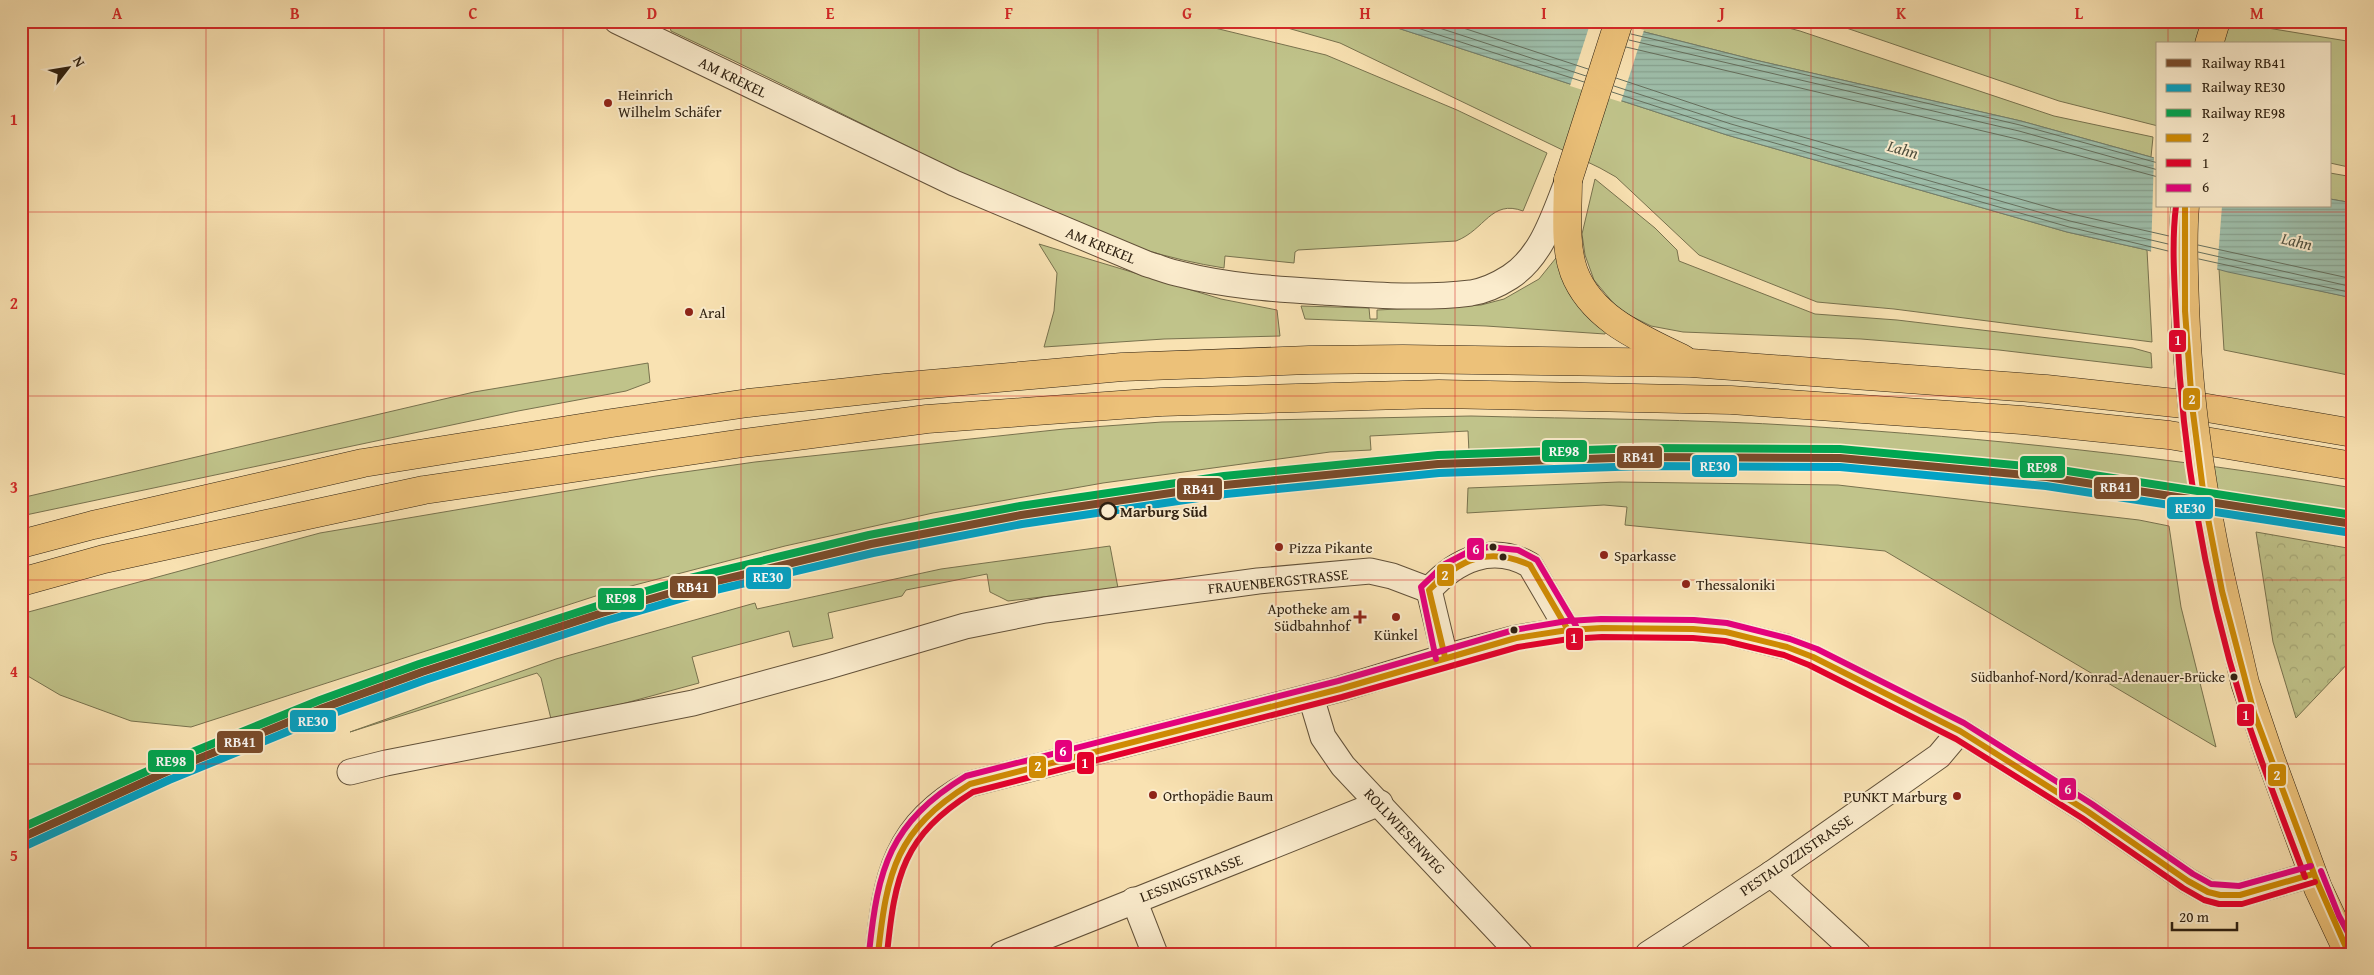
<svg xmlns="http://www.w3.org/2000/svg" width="2374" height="975" viewBox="0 0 2374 975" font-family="'Gentium Book Plus',serif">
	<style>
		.green { fill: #c0c38a; stroke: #78724e }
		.forest { fill: url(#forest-crowns); stroke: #78724e }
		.water { fill: url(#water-rules); stroke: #727f6d }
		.pier { fill: #f9e2b2 }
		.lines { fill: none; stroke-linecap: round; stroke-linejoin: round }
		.shore { stroke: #66705e; stroke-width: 1 }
		.minor-casing { stroke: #625139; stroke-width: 27 }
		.major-casing { stroke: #2f2111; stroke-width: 29 }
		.highway-casing { stroke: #2f2111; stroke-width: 29 }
		.minor { stroke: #fbeccd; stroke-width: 25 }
		.major { stroke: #ecc179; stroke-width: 28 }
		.highway { stroke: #ecc179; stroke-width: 28 }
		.major-bridge-casing { stroke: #2f2111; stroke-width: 29; stroke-linecap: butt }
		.major-bridge { stroke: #ecc179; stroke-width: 28 }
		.bus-1-casing { stroke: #fbeccd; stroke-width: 10 }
		.bus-2-casing { stroke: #fbeccd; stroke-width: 10 }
		.bus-3-casing { stroke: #fbeccd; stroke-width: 10 }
		.bus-1 { stroke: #cf8b03; stroke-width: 6 }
		.bus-2 { stroke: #e4002b; stroke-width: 6 }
		.bus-3 { stroke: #e5007d; stroke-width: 6 }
		.rail-1-casing { stroke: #fbeccd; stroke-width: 11 }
		.rail-2-casing { stroke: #fbeccd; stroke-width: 11 }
		.rail-3-casing { stroke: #fbeccd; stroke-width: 11 }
		.rail-1 { stroke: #7a4b2a; stroke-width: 8 }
		.rail-2 { stroke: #02a2c5; stroke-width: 8 }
		.rail-3 { stroke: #00a651; stroke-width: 8 }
		.grid { fill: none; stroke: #d62828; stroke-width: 1; stroke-opacity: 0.55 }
		.poi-dot { fill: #8f2418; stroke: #fbeccd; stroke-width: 2 }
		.stop-dot { fill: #fbeccd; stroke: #2f2111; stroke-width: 2.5 }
		.bus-dot { fill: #2f2111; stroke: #fbeccd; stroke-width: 2 }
		.labels { text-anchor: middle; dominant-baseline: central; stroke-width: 4; stroke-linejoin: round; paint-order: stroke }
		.bus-label { font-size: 14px; fill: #2f2111; stroke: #fbeccd; text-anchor: end }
		.street-label { font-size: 15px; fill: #2f2111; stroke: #fbeccd }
		.poi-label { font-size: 15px; fill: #2f2111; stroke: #fbeccd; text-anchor: start }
		.stop-label { font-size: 15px; font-weight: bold; fill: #2f2111; stroke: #fbeccd; text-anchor: start }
		.water-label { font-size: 16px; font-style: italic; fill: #50503f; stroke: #fbeccd }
		.line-badge { stroke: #fbeccd; stroke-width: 2 }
		.badge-label { font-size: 14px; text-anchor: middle; font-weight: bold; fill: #fff }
		.neatline { fill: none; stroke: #d62828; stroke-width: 2 }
		.grid-label { font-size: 16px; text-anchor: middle; font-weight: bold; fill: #d62828 }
	</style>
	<defs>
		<pattern id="forest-crowns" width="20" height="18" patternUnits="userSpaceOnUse" patternTransform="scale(1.25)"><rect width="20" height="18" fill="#c0c38a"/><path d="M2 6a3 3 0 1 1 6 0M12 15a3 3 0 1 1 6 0" fill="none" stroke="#a5a776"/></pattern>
		<pattern id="water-rules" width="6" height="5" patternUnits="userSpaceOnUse" patternTransform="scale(1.25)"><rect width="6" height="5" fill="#9ebeaa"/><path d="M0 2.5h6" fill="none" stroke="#88a391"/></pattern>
	</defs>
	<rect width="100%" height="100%" fill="#f9e2b2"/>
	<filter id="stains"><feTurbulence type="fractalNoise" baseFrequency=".004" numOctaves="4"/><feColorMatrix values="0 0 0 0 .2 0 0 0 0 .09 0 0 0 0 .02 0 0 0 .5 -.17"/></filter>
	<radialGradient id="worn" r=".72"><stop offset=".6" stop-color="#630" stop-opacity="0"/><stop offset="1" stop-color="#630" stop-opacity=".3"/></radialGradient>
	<g class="green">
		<path d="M 668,21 L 1186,21 L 1326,55 L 1457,110 L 1547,153 L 1523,211 C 1491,199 1485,230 1456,241 L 1298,250 L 1295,252 L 1294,263 L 1225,256 L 1224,268 C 1114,251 1014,200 915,150 C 834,110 753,69 671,31 Z"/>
		<path d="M 1263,21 L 1376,21 L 1727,135 L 2067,232 L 2147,250 L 2152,342 L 1894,309 L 1817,302 L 1699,255 L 1616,177 L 1600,168 L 1340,43 Z"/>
		<path d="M 1601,21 L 1762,21 L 1800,31 L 2054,116 L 2153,137 L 2151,157 L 2021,121 L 1755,60 Z"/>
		<path d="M 1826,21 L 2225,21 L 2353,42 L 2353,168 L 2330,163 L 2330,44 L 2158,44 L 2158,126 L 2059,101 Z"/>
		<path d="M 2330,173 L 2353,177 L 2353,203 L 2330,199 Z"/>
		<path d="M 1595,179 L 1655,228 L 1677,250 L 1679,261 L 1815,314 L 1897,320 L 2133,348 L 2151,353 L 2152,368 L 1999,350 L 1861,339 L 1683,332 L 1651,326 L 1619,310 L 1594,280 L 1585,255 L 1582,234 Z"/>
		<path d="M 1039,244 L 1221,299 L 1277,310 L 1280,336 L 1164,339 L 1044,347 L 1054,311 L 1057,273 Z"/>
		<path d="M 1560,253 L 1606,331 L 1605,334 L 1486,326 L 1305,319 L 1301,306 L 1369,308 L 1370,319 L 1377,319 L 1377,310 L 1481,305 L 1504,299 L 1539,279 Z"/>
		<path d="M 2219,269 L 2353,298 L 2353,376 L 2224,350 Z"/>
		<path d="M 648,363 L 650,382 L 626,391 L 518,411 L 21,516 L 21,498 L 474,392 Z"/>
		<path d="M 1471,416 C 1582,419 1694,419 1804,426 C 1988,438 2171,457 2353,488 L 2353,517 L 2243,496 L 2144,482 L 1839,451 L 1646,447 L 1469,453 L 1468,431 L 1370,436 L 1371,450 L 1330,452 L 1103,483 L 933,513 L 785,546 L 608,592 L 191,727 L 131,721 L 60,695 L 21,672 L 21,614 L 320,533 L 656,476 L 755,462 L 1064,429 L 1162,422 Z"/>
		<path d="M 1619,482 L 1838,485 L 2139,520 L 2169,526 L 2181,607 L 2216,747 L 1885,551 L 1625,525 L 1627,507 L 1604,505 L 1467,513 L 1468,488 Z"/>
		<path d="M 1110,546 L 1118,588 L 1008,601 L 990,592 L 987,574 L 906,590 L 902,596 L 828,613 L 833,638 L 793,647 L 789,631 L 692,657 L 699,683 L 552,723 L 541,678 L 537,673 L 350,732 L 556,659 L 755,603 L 757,609 L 941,569 Z"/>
	</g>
	<path class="forest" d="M 2256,532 L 2353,549 L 2353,658 L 2296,718 L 2273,642 Z"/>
	<path class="water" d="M 1376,21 L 1601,21 L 1755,60 L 2021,121 L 2158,159 L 2158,206 L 2330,206 L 2330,199 L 2353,203 L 2353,298 L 2228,272 L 2147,250 L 2067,232 L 1727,135 Z"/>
	<g class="pier">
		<path d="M 1591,21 L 1611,21 L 1644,30 L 1621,102 L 1570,86 Z"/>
		<path d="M 2154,155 L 2158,156 L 2158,206 L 2222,206 L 2217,271 L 2151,254 Z"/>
	</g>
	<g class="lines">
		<g class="shore">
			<path d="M 1396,21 L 1584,82"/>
			<path d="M 1418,21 L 1586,76"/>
			<path d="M 1442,21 L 1588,69"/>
			<path d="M 1631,34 L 2020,125 L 2158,163"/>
			<path d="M 1629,40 L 2019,131 L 2158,170"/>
			<path d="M 1626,47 L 2017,139 L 2158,177"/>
			<path d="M 1616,78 L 1733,117 L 2072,214 L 2169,236"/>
			<path d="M 1614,86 L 1731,124 L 2070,221 L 2168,244"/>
			<path d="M 1612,92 L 1729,130 L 2069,227 L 2168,251"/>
			<path d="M 2198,245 L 2353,279"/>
			<path d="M 2198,252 L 2353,287"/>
			<path d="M 2199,259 L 2353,293"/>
		</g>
		<g class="minor-casing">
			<g id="minor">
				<path d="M 617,21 L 954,183 L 1147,264 C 1158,267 1169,272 1180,274 C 1226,286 1275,289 1323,292 C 1372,295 1423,299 1471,293 C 1484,291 1499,284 1510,277 C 1541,257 1553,218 1566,185"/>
				<path d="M 1445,657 L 1429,590 C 1456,560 1492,543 1530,565 L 1568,630"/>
				<path d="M 1311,697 L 1323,737 L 1343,766 L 1520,954"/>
				<path d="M 350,772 L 386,763 L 693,703 L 829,666 L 965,626 L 1045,610 L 1258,581 L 1370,571 L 1392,576 L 1429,590"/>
				<path d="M 1771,874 L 1858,954"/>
				<path d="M 1134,900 L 1155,954"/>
				<path d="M 878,954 C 885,877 896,823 970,784 L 1340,689 L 1445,657 L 1516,638 L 1568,630 L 1602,628 L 1693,629 L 1726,632 L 1787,647 L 1813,657 L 1960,731 L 2087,811 L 2188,881 L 2208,892 L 2220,895 L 2240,895 L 2313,874"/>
				<path d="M 1002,954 L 1380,803"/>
				<path d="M 1648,954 L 1771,874 L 1939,756 L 1960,731"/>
			</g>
		</g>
		<g class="major-casing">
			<g id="major">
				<path d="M 2209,44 L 2216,21"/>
				<path d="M 1568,180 L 1619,21"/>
				<path d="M 2221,579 L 2245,683 L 2270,757 L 2318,888 L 2349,954"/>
			</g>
		</g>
		<g class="highway-casing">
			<g id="highway">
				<path d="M 1568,180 C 1568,209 1564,245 1574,272 C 1592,319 1642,339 1683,359"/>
				<path d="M 21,544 L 93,525 L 363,463 L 612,423 L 748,403 L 885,388 L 1122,367 L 1309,360 L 1403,359 L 1691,363 L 2046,389 L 2184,404 L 2353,433"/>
				<path d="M 21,582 L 104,559 L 424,490 L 743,443 L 927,419 L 1161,402 L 1439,394 L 1731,400 L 2022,420 L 2169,435 L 2353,466"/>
			</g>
		</g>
		<use href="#minor" class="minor"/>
		<use href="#major" class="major"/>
		<use href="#highway" class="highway"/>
		<g class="major-bridge-casing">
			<path id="major-bridge" d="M 2185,206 C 2182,239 2184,272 2185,305 C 2188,398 2201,488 2221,579"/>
		</g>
		<use href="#major-bridge" class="major-bridge"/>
		<g class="bus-1-casing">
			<g id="bus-1">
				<path d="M 2185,206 L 2185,311 L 2192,405 L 2204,498 L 2222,591 L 2254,713 L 2316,879 L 2349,954"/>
				<path d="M 1445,657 L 1429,590 C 1460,559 1488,546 1530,565 L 1568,630"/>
				<path d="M 878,954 C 887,871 896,830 970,784 L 1340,689 L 1516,638 L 1568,630 L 1602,628 L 1693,629 L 1726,632 L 1787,647 L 1813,657 L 1960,731 L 2087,811 L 2188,881 L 2208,892 L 2220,895 L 2240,895 L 2313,874"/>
			</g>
		</g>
		<g class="bus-2-casing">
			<g id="bus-2">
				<path d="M 2176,206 C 2171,247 2175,290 2177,331 C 2183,458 2206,588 2244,710 C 2262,766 2284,821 2305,877"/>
				<path d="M 887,954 C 895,875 903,836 973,792 L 1342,697 L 1518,647 L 1569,639 L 1602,637 L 1693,638 L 1725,641 L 1784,655 L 1809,665 L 1956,739 L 2082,818 L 2183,888 L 2204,900 L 2219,904 L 2242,904 L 2315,882"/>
			</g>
		</g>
		<g class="bus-3-casing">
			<g id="bus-3">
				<path d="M 1436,659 L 1421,587 L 1445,564 L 1472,550 L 1489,547 L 1518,550 L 1537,560 L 1576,626"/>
				<path d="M 2321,871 L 2339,916 L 2353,942"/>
				<path d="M 869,953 C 878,868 889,823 966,776 L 1338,681 L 1514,630 L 1567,621 L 1601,619 L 1694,620 L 1727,623 L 1790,639 L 1817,649 L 1964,723 L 2092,804 L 2193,874 L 2211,884 L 2239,886 L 2311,866"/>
			</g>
		</g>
		<use href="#bus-1" class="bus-1"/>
		<use href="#bus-2" class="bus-2"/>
		<use href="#bus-3" class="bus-3"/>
		<g class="rail-1-casing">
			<path id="rail-1" d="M 21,838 L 166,772 L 323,708 L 422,672 L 602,613 L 688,588 L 871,544 L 1021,515 L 1225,485 L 1438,464 L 1645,457 L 1840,458 L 2047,477 L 2353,524"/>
		</g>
		<g class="rail-2-casing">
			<path id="rail-2" d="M 25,846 L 169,780 L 326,716 L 425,680 L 605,621 L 690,596 L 873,553 L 1022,524 L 1226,494 L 1439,473 L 1645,466 L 1840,467 L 2046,486 L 2352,533"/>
		</g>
		<g class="rail-3-casing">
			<path id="rail-3" d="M 21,828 L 163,764 L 320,700 L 419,664 L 600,605 L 686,579 L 869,535 L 1020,506 L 1224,476 L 1438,455 L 1645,448 L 1840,449 L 2048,468 L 2353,515"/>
		</g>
		<use href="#rail-1" class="rail-1"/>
		<use href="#rail-2" class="rail-2"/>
		<use href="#rail-3" class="rail-3"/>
	</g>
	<path class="grid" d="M 206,21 L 206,954M 384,21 L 384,954M 563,21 L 563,954M 741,21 L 741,954M 919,21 L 919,954M 1098,21 L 1098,954M 1276,21 L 1276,954M 1455,21 L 1455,954M 1633,21 L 1633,954M 1811,21 L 1811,954M 1990,21 L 1990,954M 2168,21 L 2168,44M 2168,206 L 2168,954M 21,212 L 2353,212M 21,396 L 2353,396M 21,580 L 2353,580M 21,764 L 2353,764"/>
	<g class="poi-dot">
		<circle cx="608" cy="103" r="5"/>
		<circle cx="689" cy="312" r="5"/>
		<circle cx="1279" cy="547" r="5"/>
		<circle cx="1604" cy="555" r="5"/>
		<circle cx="1686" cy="584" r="5"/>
		<path d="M1357.5 609.5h5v5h5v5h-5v5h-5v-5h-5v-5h5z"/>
		<circle cx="1396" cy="617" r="5"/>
		<circle cx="1153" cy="795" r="5"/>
		<circle cx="1957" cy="796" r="5"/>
	</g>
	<circle class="stop-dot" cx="1108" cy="511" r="8"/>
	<g class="bus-dot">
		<circle cx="1493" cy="547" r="4.5"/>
		<circle cx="1503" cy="557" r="4.5"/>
		<circle cx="1514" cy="630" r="4.5"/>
		<circle cx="2234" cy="677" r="4.5"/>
	</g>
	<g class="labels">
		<g class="bus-label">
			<text x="2225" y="677">Südbanhof-Nord/Konrad-Adenauer-Brücke</text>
		</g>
		<g class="street-label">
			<text transform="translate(733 77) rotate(26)">AM KREKEL</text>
			<text transform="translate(1101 245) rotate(22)">AM KREKEL</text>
			<text transform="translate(1278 581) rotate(-6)">FRAUENBERGSTRASSE</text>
			<text transform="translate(1405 831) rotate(47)">ROLLWIESENWEG</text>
			<text transform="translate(1796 855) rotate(-34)">PESTALOZZISTRASSE</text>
			<text transform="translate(1191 878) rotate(-21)">LESSINGSTRASSE</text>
		</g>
		<g class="poi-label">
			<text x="618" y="94">Heinrich<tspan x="618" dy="17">Wilhelm Schäfer</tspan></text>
			<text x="699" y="312">Aral</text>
			<text x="1289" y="547">Pizza Pikante</text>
			<text x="1614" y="555">Sparkasse</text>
			<text x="1696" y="584">Thessaloniki</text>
			<text x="1350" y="608" text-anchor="end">Apotheke am<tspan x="1350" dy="17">Südbahnhof</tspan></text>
			<text x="1396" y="634" text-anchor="middle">Künkel</text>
			<text x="1163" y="795">Orthopädie Baum</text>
			<text x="1947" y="796" text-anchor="end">PUNKT Marburg</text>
		</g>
		<g class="stop-label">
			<text x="1120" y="511">Marburg Süd</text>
		</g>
		<g class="water-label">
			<text transform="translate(1903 149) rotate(16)">Lahn</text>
			<text transform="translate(2297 241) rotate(13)">Lahn</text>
		</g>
	</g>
	<g class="line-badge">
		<rect x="2168" y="329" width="19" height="24" rx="5" fill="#e4002b"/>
		<rect x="2182" y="387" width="19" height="24" rx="5" fill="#cf8b03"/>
		<rect x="1541" y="439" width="47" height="24" rx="5" fill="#00a651"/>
		<rect x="1616" y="445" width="47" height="24" rx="5" fill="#7a4b2a"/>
		<rect x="1691" y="454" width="47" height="24" rx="5" fill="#02a2c5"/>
		<rect x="2019" y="455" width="47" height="24" rx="5" fill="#00a651"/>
		<rect x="2093" y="476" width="47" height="24" rx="5" fill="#7a4b2a"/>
		<rect x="1176" y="477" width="47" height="24" rx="5" fill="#7a4b2a"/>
		<rect x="2166" y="496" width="48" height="24" rx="5" fill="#02a2c5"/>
		<rect x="1466" y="537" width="19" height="24" rx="5" fill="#e5007d"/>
		<rect x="1436" y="563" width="19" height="24" rx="5" fill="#cf8b03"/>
		<rect x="745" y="566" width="47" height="24" rx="5" fill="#02a2c5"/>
		<rect x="669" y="575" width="48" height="24" rx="5" fill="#7a4b2a"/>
		<rect x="597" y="587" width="48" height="24" rx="5" fill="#00a651"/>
		<rect x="1565" y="627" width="19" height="24" rx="5" fill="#e4002b"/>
		<rect x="2236" y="703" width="19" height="24" rx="5" fill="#e4002b"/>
		<rect x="289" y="709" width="48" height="24" rx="5" fill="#02a2c5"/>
		<rect x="216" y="730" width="48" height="24" rx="5" fill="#7a4b2a"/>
		<rect x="1054" y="739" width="19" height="24" rx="5" fill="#e5007d"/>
		<rect x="147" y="749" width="48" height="24" rx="5" fill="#00a651"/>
		<rect x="1076" y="751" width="19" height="24" rx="5" fill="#e4002b"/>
		<rect x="1028" y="755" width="19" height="24" rx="5" fill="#cf8b03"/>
		<rect x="2267" y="763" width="20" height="24" rx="5" fill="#cf8b03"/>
		<rect x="2058" y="777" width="19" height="24" rx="5" fill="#e5007d"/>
	</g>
	<g class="badge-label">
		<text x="2178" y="345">1</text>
		<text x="2192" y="404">2</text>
		<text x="1564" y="456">RE98</text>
		<text x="1639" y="462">RB41</text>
		<text x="1715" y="471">RE30</text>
		<text x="2042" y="472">RE98</text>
		<text x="2116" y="492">RB41</text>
		<text x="1199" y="494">RB41</text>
		<text x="2190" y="513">RE30</text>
		<text x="1476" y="554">6</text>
		<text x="1445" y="580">2</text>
		<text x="768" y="582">RE30</text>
		<text x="693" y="592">RB41</text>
		<text x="621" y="603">RE98</text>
		<text x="1574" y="643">1</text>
		<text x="2246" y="720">1</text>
		<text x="313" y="726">RE30</text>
		<text x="240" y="747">RB41</text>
		<text x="1063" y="756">6</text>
		<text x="171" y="766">RE98</text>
		<text x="1085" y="768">1</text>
		<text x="1038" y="771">2</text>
		<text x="2277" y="780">2</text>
		<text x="2068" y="794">6</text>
	</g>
	<rect width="2374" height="975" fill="none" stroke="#f9e2b2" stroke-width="55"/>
	<rect x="2156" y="42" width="175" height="165" fill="#fbeccd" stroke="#a99b82"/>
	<rect x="2166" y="59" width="25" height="8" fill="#7a4b2a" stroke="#a99b82"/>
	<text x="2202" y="68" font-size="15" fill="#2f2111">Railway RB41</text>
	<rect x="2166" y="84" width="25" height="8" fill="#02a2c5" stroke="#a99b82"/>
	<text x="2202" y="92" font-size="15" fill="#2f2111">Railway RE30</text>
	<rect x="2166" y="109" width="25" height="8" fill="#00a651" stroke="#a99b82"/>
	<text x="2202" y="118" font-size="15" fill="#2f2111">Railway RE98</text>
	<rect x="2166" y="134" width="25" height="8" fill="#cf8b03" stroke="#a99b82"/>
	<text x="2202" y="142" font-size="15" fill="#2f2111">2</text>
	<rect x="2166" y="159" width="25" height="8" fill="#e4002b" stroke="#a99b82"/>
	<text x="2202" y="168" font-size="15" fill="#2f2111">1</text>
	<rect x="2166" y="184" width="25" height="8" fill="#e5007d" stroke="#a99b82"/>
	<text x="2202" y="192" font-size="15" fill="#2f2111">6</text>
	<g transform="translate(68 68) rotate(59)" stroke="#fbeccd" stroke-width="4" paint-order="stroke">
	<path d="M0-4L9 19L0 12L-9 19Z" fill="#2f2111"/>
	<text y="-8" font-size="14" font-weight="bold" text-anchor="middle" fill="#2f2111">N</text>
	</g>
	<path d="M2172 922v8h65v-8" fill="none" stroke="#2f2111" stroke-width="2.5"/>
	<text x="2179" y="922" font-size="15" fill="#2f2111" stroke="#fbeccd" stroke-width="4" paint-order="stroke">20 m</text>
	<rect x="28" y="28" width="2318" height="920" class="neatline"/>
	<g class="grid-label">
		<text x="117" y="19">A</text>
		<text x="295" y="19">B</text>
		<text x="473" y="19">C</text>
		<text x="652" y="19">D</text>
		<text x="830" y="19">E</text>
		<text x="1009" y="19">F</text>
		<text x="1187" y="19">G</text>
		<text x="1365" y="19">H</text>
		<text x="1544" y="19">I</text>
		<text x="1722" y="19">J</text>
		<text x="1901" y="19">K</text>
		<text x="2079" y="19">L</text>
		<text x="2257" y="19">M</text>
		<text x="14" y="125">1</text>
		<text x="14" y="309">2</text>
		<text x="14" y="493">3</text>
		<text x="14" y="677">4</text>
		<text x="14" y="861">5</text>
	</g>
	<rect width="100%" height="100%" filter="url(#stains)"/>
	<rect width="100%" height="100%" fill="url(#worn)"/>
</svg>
